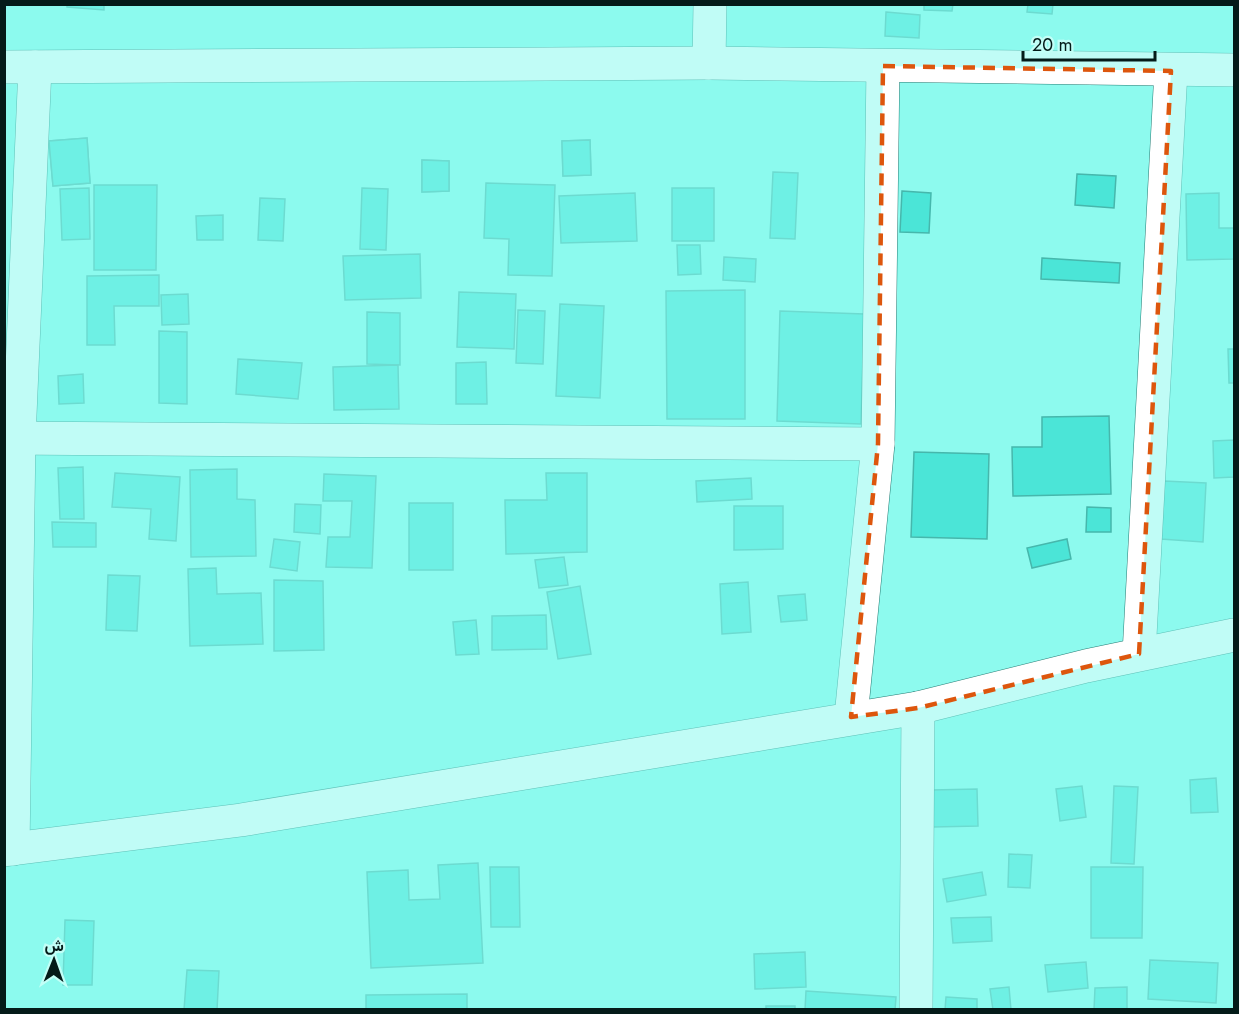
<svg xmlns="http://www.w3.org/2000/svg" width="1239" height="1014" viewBox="0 0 1239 1014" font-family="Jost,Vazirmatn,sans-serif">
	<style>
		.building { fill: #4be5d7; stroke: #46b7ac; stroke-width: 1.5 }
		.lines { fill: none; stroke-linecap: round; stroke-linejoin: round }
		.minor-casing { stroke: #257d75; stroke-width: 34 }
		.minor { stroke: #fff; stroke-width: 33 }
		.marked { fill: none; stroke: #dd560d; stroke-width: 4.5; stroke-dasharray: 12 8; stroke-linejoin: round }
	</style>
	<rect width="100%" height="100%" fill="#8dfaee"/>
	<g class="building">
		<path d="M 67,4 L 104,4 L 104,10 L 67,7 Z"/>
		<path d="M 924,4 L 953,4 L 952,11 L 924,10 Z"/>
		<path d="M 1028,4 L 1053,4 L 1052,14 L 1027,12 Z"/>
		<path d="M 886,12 L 920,15 L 919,38 L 885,36 Z"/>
		<path d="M 87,138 L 90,183 L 53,186 L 49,141 Z"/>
		<path d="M 87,138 L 90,183 L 53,186 L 49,141 Z"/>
		<path d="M 590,140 L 591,175 L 563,176 L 562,141 Z"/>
		<path d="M 590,140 L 591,175 L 563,176 L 562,141 Z"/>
		<path d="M 422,160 L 449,161 L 449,191 L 422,192 Z"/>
		<path d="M 422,160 L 449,161 L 449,191 L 422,192 Z"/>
		<path d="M 773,172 L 798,173 L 795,239 L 770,238 Z"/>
		<path d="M 1077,174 L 1116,176 L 1114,208 L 1075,205 Z"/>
		<path d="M 486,183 L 555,185 L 552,276 L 508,275 L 509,239 L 484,238 Z"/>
		<path d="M 94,185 L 157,185 L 156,270 L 94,270 Z"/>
		<path d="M 89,188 L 90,239 L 62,240 L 60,189 Z"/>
		<path d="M 362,188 L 388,189 L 386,250 L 360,249 Z"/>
		<rect x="672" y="188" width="42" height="53"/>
		<path d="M 902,191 L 931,193 L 929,233 L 900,232 Z"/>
		<path d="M 635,193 L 637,241 L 561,243 L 559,196 Z"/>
		<path d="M 1219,193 L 1219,228 L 1234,228 L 1234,259 L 1187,260 L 1186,194 Z"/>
		<path d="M 260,198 L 285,199 L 283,241 L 258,240 Z"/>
		<path d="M 223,215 L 223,240 L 197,240 L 196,216 Z"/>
		<path d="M 677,245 L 700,245 L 701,274 L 678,275 Z"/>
		<path d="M 420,254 L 421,298 L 345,300 L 343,256 Z"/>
		<path d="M 724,257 L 756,259 L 755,282 L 723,280 Z"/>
		<path d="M 1042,258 L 1120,263 L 1119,283 L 1041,279 Z"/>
		<path d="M 159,275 L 159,306 L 114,306 L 115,345 L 87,345 L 87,276 Z"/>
		<path d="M 745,290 L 745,419 L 667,419 L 666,291 Z"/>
		<path d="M 459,292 L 516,294 L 514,349 L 457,347 Z"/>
		<path d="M 188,294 L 189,324 L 162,325 L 161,295 Z"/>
		<path d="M 560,304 L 604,306 L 600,398 L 556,396 Z"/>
		<path d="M 518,310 L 545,311 L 543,364 L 516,363 Z"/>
		<path d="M 780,311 L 864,314 L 861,424 L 777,421 Z"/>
		<path d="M 367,312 L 400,313 L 400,365 L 367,364 Z"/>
		<path d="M 159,331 L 187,332 L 187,404 L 159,403 Z"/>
		<path d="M 1228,349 L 1234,349 L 1234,383 L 1229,383 Z"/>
		<path d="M 238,359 L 302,363 L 298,399 L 236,394 Z"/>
		<path d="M 486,362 L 487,404 L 456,404 L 456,363 Z"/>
		<path d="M 398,365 L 399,409 L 334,410 L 333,367 Z"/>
		<path d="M 83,374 L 84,403 L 59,404 L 58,376 Z"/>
		<path d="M 1109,416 L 1111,494 L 1013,496 L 1012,447 L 1042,447 L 1042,417 Z"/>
		<path d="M 1234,440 L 1234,477 L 1214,478 L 1213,441 Z"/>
		<path d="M 914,452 L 989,454 L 987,539 L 911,537 Z"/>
		<path d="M 83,467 L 84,519 L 60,519 L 58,468 Z"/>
		<path d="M 237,469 L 237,499 L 255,500 L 256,556 L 191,557 L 190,470 Z"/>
		<path d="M 115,473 L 180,477 L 176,541 L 149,539 L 151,509 L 112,507 Z"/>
		<path d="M 546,473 L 587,473 L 587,552 L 506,554 L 505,500 L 547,500 Z"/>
		<path d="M 324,474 L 376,476 L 372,568 L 326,567 L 328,537 L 350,537 L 352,501 L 323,501 Z"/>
		<path d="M 751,478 L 752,499 L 697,502 L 696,481 Z"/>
		<path d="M 1164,481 L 1206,483 L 1203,542 L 1161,539 Z"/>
		<rect x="409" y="503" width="44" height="67"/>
		<path d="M 295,504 L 321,505 L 320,534 L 294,532 Z"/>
		<path d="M 734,506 L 783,506 L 783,549 L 734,550 Z"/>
		<path d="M 1087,507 L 1111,508 L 1111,532 L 1086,532 Z"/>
		<path d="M 52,522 L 96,523 L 96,547 L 53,547 Z"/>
		<path d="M 274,539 L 300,542 L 297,571 L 270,567 Z"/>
		<path d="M 1067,539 L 1071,559 L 1032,568 L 1027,548 Z"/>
		<path d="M 564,557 L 568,585 L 539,588 L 535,560 Z"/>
		<path d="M 216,568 L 217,594 L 261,593 L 263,644 L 190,646 L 188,569 Z"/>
		<path d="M 108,575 L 140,576 L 137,631 L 106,630 Z"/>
		<path d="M 274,580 L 323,581 L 324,650 L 274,651 Z"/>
		<path d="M 748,582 L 751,632 L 722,634 L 720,584 Z"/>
		<path d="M 580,586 L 591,654 L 558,659 L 547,592 Z"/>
		<path d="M 805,594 L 807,620 L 781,622 L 778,596 Z"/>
		<path d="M 546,615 L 547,649 L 492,650 L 492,616 Z"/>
		<path d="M 476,620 L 479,654 L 456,655 L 453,622 Z"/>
		<path d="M 1216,778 L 1218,812 L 1191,813 L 1190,780 Z"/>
		<path d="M 1082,786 L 1086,817 L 1060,821 L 1056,789 Z"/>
		<path d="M 1114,786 L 1138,787 L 1134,864 L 1111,863 Z"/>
		<path d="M 977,789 L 978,826 L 933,827 L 932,790 Z"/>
		<path d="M 1009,854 L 1032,855 L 1030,888 L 1008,887 Z"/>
		<path d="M 478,863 L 483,963 L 371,968 L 367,872 L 408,870 L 409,900 L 440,899 L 438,865 Z"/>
		<path d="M 490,867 L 519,867 L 520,927 L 491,927 Z"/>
		<path d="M 1091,867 L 1143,867 L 1142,938 L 1091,938 Z"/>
		<path d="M 982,872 L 986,895 L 947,902 L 943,879 Z"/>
		<path d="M 991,917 L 992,941 L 953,943 L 951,918 Z"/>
		<path d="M 65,920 L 94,921 L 92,985 L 63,985 Z"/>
		<path d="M 805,952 L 806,987 L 755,989 L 754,954 Z"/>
		<path d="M 1150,960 L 1218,963 L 1216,1003 L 1148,999 Z"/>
		<path d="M 1086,962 L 1088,988 L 1048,992 L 1045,965 Z"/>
		<path d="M 187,970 L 219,971 L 217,1010 L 184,1010 Z"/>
		<path d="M 1009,987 L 1011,1010 L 993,1010 L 990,989 Z"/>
		<path d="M 1127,987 L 1127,1010 L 1094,1010 L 1095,988 Z"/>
		<path d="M 806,991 L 896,997 L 895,1010 L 805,1010 Z"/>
		<path d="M 467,994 L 467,1010 L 366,1010 L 366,995 Z"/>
		<path d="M 946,997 L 977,999 L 977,1010 L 945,1010 Z"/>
		<rect x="766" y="1006" width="29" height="4"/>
	</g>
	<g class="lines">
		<g class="minor-casing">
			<g id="minor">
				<path d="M 709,63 L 710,4"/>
				<path d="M 4,67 L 709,63 L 1234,70"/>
				<path d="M 4,438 L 878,444"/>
				<path d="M 1139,654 L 1171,71"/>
				<path d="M 851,717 L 878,444 L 883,66"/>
				<path d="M 13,849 L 19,438 L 35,67"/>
				<path d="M 4,850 L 241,820 L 918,708 L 1086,666 L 1234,635"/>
				<path d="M 916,1010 L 918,708"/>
			</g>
		</g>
		<use href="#minor" class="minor"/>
	</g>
	<path d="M0 0H1239V1014H0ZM 883,66 L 1171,71 L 1139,654 L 918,708 L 851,717 L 878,444 Z" fill="#8dfaee" fill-opacity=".55" fill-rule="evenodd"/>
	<path class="marked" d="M 883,66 L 1171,71 L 1139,654 L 918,708 L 851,717 L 878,444 Z"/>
	<rect width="1239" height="1014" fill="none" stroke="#041b19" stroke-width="12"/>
	<g transform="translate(54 960) rotate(1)" stroke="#c2fff7" stroke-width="4.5" paint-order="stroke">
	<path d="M0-4.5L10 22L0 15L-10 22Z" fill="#041b19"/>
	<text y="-9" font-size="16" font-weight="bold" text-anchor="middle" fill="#041b19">ش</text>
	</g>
	<path d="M1023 51v9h132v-9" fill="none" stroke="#041b19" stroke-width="3"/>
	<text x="1032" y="51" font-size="18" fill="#041b19" stroke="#c2fff7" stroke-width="4.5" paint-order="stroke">20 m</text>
</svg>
